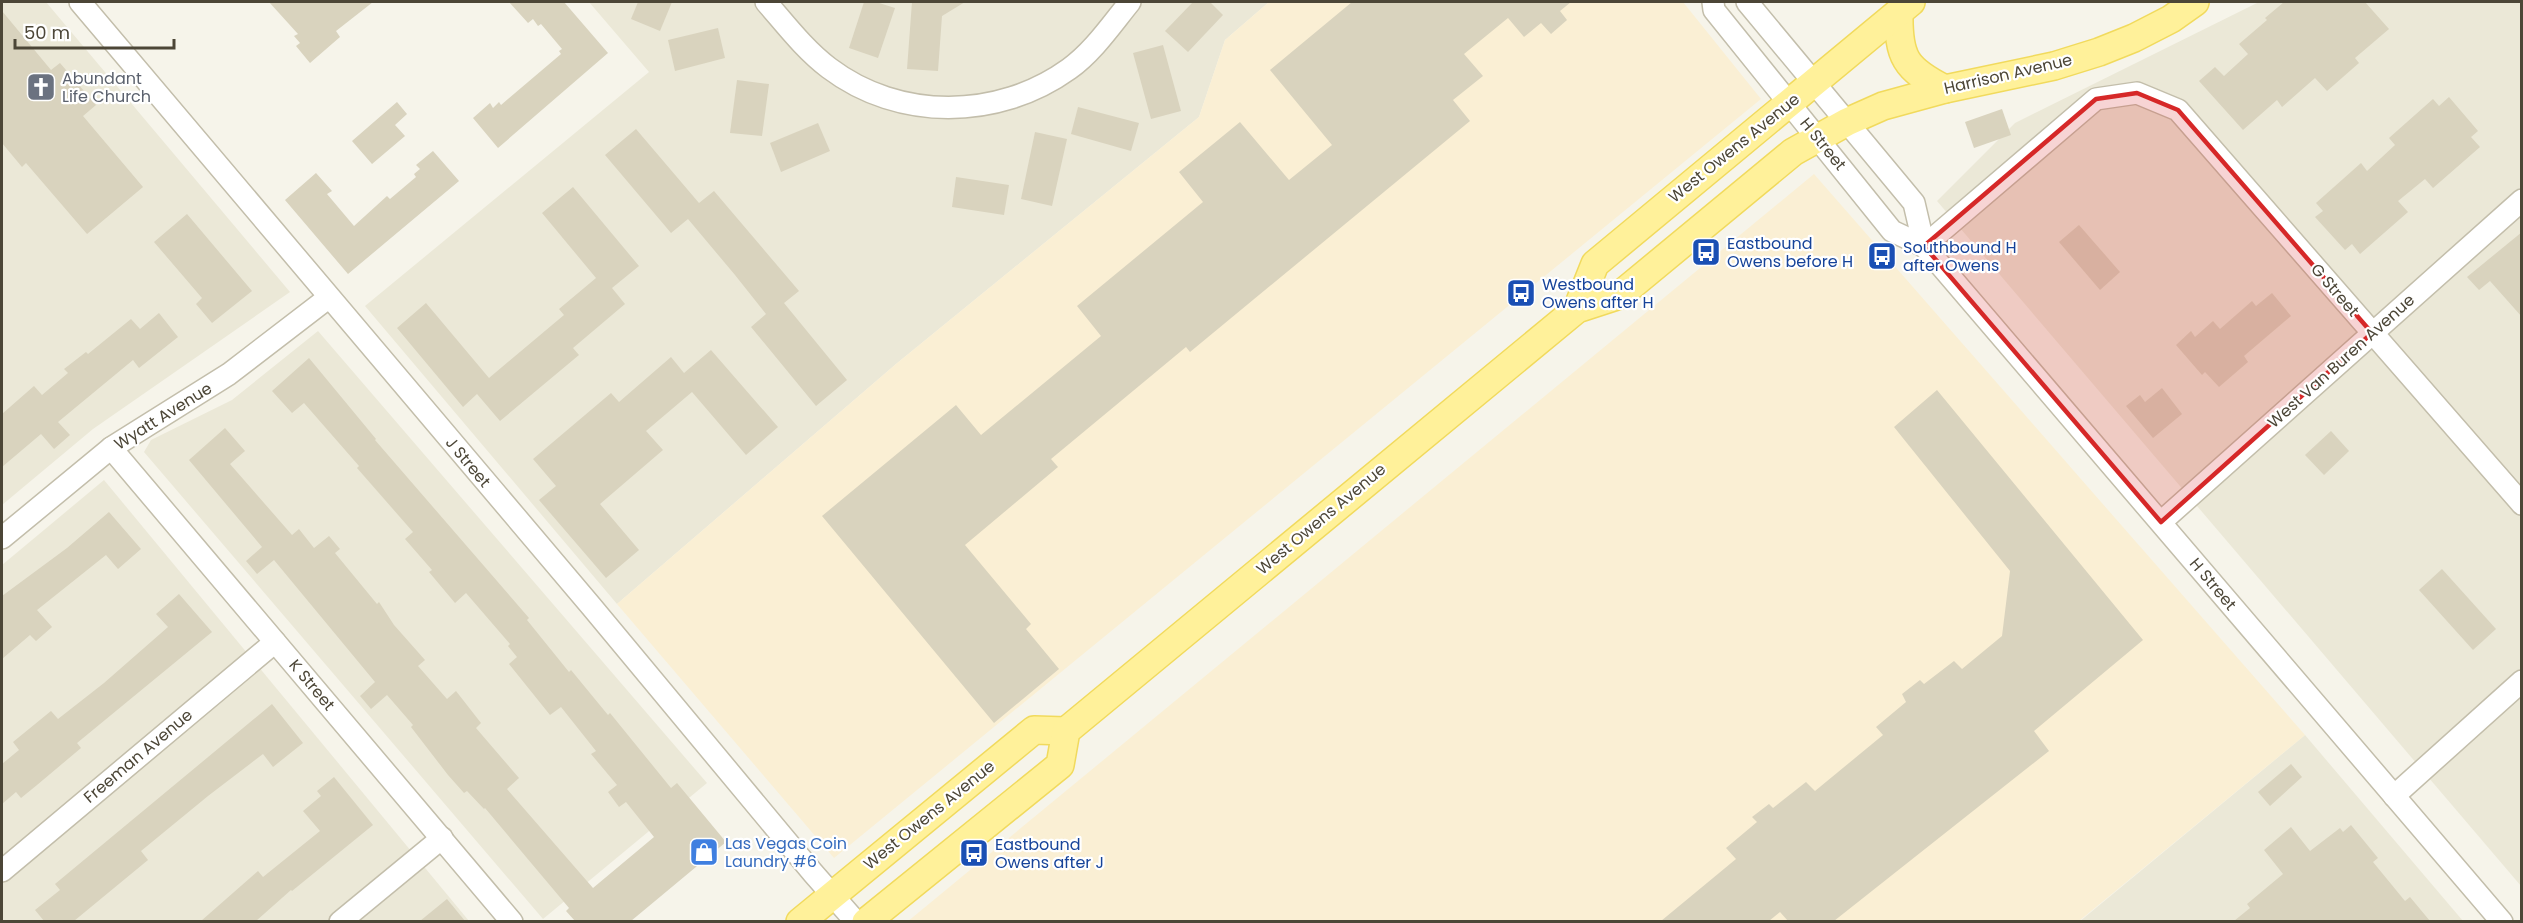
<svg xmlns="http://www.w3.org/2000/svg" width="2523" height="923" viewBox="0 0 2523 923" font-family="Poppins,sans-serif">
	<style>
		.residential { fill: #ebe8d7 }
		.commercial { fill: #faefd4 }
		.building { fill: #d9d3be }
		.lines { fill: none; stroke-linecap: round; stroke-linejoin: round }
		.minor-casing { stroke: #c3beab; stroke-width: 24 }
		.major-casing { stroke: #f1da5d; stroke-width: 30 }
		.minor { stroke: #fff; stroke-width: 21 }
		.major { stroke: #fff19a; stroke-width: 27 }
		.marked { fill: #d62828; fill-opacity: 0.2; stroke: #d62828; stroke-width: 4.5; stroke-linejoin: round }
		.labels { text-anchor: middle; dominant-baseline: central; stroke-width: 4.5; stroke-linejoin: round; paint-order: stroke }
		.street-label { font-size: 16px; fill: #4c4637; stroke: #fff }
		.worship-label { font-size: 16px; fill: #5b616d; stroke: #fff; text-anchor: start }
		.transit-label { font-size: 16px; fill: #164399; stroke: #fff; text-anchor: start }
		.shop-label { font-size: 16px; fill: #366cbe; stroke: #fff; text-anchor: start }
	</style>
	<rect width="100%" height="100%" fill="#f6f4ea"/>
	<g class="residential">
		<path d="M 2,2 L 46,2 L 290,292 L 93,429 L 2,505 Z"/>
		<path d="M 589,2 L 1269,2 L 1225,40 L 1199,117 L 896,364 L 617,604 L 365,306 L 649,72 Z"/>
		<path d="M 2259,2 L 2521,2 L 2521,886 L 1937,201 L 2015,123 Z"/>
		<path d="M 318,331 L 707,783 L 543,919 L 144,452 L 151,440 L 232,400 Z"/>
		<path d="M 104,480 L 469,921 L 2,922 L 2,565 Z"/>
		<path d="M 2305,735 L 2463,921 L 2079,922 Z"/>
	</g>
	<g class="commercial">
		<path d="M 1269,2 L 1683,2 L 1761,99 L 834,858 L 617,604 L 896,364 L 1199,117 L 1225,40 Z"/>
		<path d="M 1814,174 L 2305,735 L 2079,921 L 907,922 Z"/>
	</g>
	<g class="building">
		<path d="M 269,2 L 373,2 L 336,31 L 340,37 L 310,63 L 296,46 L 300,43 L 294,36 L 298,34 Z"/>
		<path d="M 509,2 L 564,2 L 608,53 L 498,148 L 473,118 L 490,103 L 493,108 L 499,102 L 501,105 L 561,54 L 559,51 L 562,49 L 541,24 L 538,26 L 533,19 L 528,23 Z"/>
		<path d="M 638,2 L 672,2 L 660,31 L 631,19 Z"/>
		<path d="M 864,2 L 876,2 L 895,8 L 878,58 L 849,48 Z"/>
		<path d="M 912,2 L 965,2 L 942,16 L 938,71 L 907,69 Z"/>
		<path d="M 1193,2 L 1210,2 L 1223,15 L 1188,52 L 1165,31 Z"/>
		<path d="M 1352,2 L 1571,2 L 1560,11 L 1567,20 L 1551,34 L 1541,23 L 1524,37 L 1508,18 L 1464,54 L 1483,76 L 1453,100 L 1470,121 L 1190,352 L 1186,347 L 1051,459 L 1058,467 L 965,545 L 1031,624 L 1026,629 L 1059,669 L 994,723 L 822,516 L 956,405 L 981,435 L 1101,336 L 1077,306 L 1203,202 L 1179,172 L 1240,122 L 1289,180 L 1332,145 L 1270,70 Z"/>
		<path d="M 2284,2 L 2365,2 L 2389,29 L 2355,58 L 2359,63 L 2327,91 L 2315,78 L 2282,107 L 2277,100 L 2243,130 L 2199,81 L 2215,67 L 2224,76 L 2248,54 L 2239,44 L 2267,20 L 2265,18 Z"/>
		<path d="M 2,11 L 51,70 L 60,63 L 96,105 L 83,116 L 143,187 L 87,234 L 26,163 L 22,167 L 2,143 Z"/>
		<path d="M 718,28 L 725,58 L 675,71 L 668,40 Z"/>
		<path d="M 1163,45 L 1181,111 L 1151,119 L 1133,53 Z"/>
		<path d="M 737,80 L 769,84 L 762,136 L 730,133 Z"/>
		<path d="M 2449,97 L 2478,131 L 2471,137 L 2480,147 L 2433,188 L 2425,179 L 2398,201 L 2408,212 L 2360,254 L 2352,244 L 2345,250 L 2315,217 L 2323,211 L 2316,203 L 2361,163 L 2367,171 L 2395,145 L 2389,138 L 2433,99 L 2439,106 Z"/>
		<path d="M 397,102 L 407,114 L 395,125 L 405,136 L 372,164 L 352,141 Z"/>
		<path d="M 1078,107 L 1139,123 L 1131,151 L 1071,134 Z"/>
		<path d="M 2002,109 L 2011,135 L 1974,148 L 1965,122 Z"/>
		<path d="M 818,123 L 830,151 L 781,172 L 770,143 Z"/>
		<path d="M 636,129 L 699,203 L 714,191 L 799,291 L 784,303 L 847,380 L 816,406 L 751,327 L 766,314 L 735,275 L 688,219 L 671,233 L 605,155 Z"/>
		<path d="M 1035,132 L 1067,139 L 1052,206 L 1021,199 Z"/>
		<path d="M 433,151 L 459,181 L 348,274 L 285,200 L 316,173 L 332,191 L 327,194 L 354,226 L 387,196 L 390,199 L 416,177 L 414,174 L 420,169 L 416,165 Z"/>
		<path d="M 956,177 L 1009,185 L 1004,215 L 952,207 Z"/>
		<path d="M 573,187 L 639,266 L 612,288 L 625,304 L 573,348 L 579,355 L 500,421 L 477,394 L 463,407 L 397,328 L 426,303 L 489,378 L 564,315 L 559,309 L 596,278 L 542,213 Z"/>
		<path d="M 187,214 L 252,291 L 212,323 L 196,304 L 202,298 L 154,242 Z"/>
		<path d="M 2079,225 L 2120,272 L 2100,290 L 2059,242 Z"/>
		<path d="M 2522,232 L 2522,317 L 2490,281 L 2479,290 L 2467,277 Z"/>
		<path d="M 2272,293 L 2291,316 L 2244,356 L 2248,362 L 2219,387 L 2205,372 L 2202,375 L 2176,345 L 2191,331 L 2195,337 L 2213,321 L 2220,329 L 2252,301 L 2256,306 Z"/>
		<path d="M 159,313 L 178,337 L 139,368 L 133,360 L 58,422 L 70,435 L 54,449 L 41,434 L 2,467 L 2,414 L 34,386 L 42,395 L 68,373 L 64,369 L 86,352 L 88,354 L 131,319 L 140,329 Z"/>
		<path d="M 711,350 L 778,427 L 746,455 L 692,392 L 646,431 L 663,450 L 600,504 L 639,550 L 606,578 L 539,500 L 556,486 L 533,459 L 611,393 L 619,402 L 671,357 L 684,373 Z"/>
		<path d="M 309,358 L 376,439 L 375,440 L 529,618 L 527,620 L 569,672 L 571,670 L 608,715 L 610,713 L 671,788 L 677,783 L 726,842 L 631,921 L 575,921 L 566,911 L 569,908 L 485,808 L 484,809 L 467,791 L 464,793 L 448,775 L 411,727 L 413,725 L 387,695 L 371,709 L 360,696 L 375,682 L 274,560 L 257,574 L 246,561 L 262,547 L 189,460 L 225,428 L 245,451 L 230,464 L 292,535 L 299,529 L 314,548 L 329,536 L 340,549 L 335,553 L 377,604 L 379,602 L 394,625 L 425,660 L 418,666 L 447,699 L 456,691 L 481,723 L 476,728 L 519,778 L 507,789 L 593,888 L 654,837 L 626,802 L 619,807 L 608,792 L 617,785 L 591,754 L 596,751 L 561,707 L 550,715 L 509,664 L 517,657 L 508,646 L 510,644 L 466,593 L 455,603 L 429,572 L 432,570 L 405,539 L 413,532 L 357,468 L 359,466 L 304,403 L 292,413 L 272,391 Z"/>
		<path d="M 2162,388 L 2182,414 L 2153,438 L 2126,406 L 2140,395 L 2145,402 Z"/>
		<path d="M 1937,390 L 2143,640 L 2034,731 L 2049,751 L 1834,921 L 1788,921 L 1780,912 L 1769,921 L 1661,921 L 1736,859 L 1726,848 L 1757,822 L 1752,817 L 1769,804 L 1773,808 L 1806,782 L 1815,791 L 1883,735 L 1876,727 L 1906,702 L 1902,694 L 1920,680 L 1924,684 L 1954,661 L 1962,669 L 2002,636 L 2010,571 L 1894,427 Z"/>
		<path d="M 2331,431 L 2349,451 L 2324,475 L 2305,455 Z"/>
		<path d="M 109,512 L 141,549 L 118,569 L 106,555 L 37,610 L 52,627 L 36,641 L 30,635 L 2,659 L 2,596 L 67,548 Z"/>
		<path d="M 2442,569 L 2496,629 L 2473,650 L 2419,590 Z"/>
		<path d="M 179,594 L 212,632 L 77,743 L 81,748 L 37,785 L 21,798 L 16,792 L 2,804 L 2,764 L 19,750 L 13,742 L 51,711 L 58,719 L 104,683 L 168,627 L 156,614 Z"/>
		<path d="M 272,704 L 303,743 L 273,767 L 263,754 L 208,796 L 141,851 L 148,860 L 74,921 L 44,921 L 35,910 L 60,890 L 55,884 Z"/>
		<path d="M 2291,764 L 2302,777 L 2270,806 L 2258,792 Z"/>
		<path d="M 334,777 L 373,825 L 292,891 L 291,890 L 256,921 L 201,921 L 258,871 L 263,877 L 320,831 L 303,811 L 321,796 L 317,791 Z"/>
		<path d="M 2351,825 L 2378,858 L 2373,862 L 2405,901 L 2410,897 L 2430,921 L 2234,921 L 2250,908 L 2247,904 L 2283,874 L 2264,850 L 2291,827 L 2310,851 L 2340,828 L 2343,832 Z"/>
		<path d="M 447,899 L 465,921 L 420,921 Z"/>
	</g>
	<g class="lines">
		<g class="minor-casing">
			<g id="minor">
				<path d="M 80,2 L 591,606 L 813,873 L 856,922"/>
				<path d="M 766,2 C 786,25 805,50 829,68 C 899,121 998,120 1069,69 C 1093,52 1112,24 1130,2"/>
				<path d="M 1713,2 L 1714,10 L 1892,231 L 1924,246 L 2502,922"/>
				<path d="M 1747,2 L 1914,203 L 1924,246"/>
				<path d="M 1924,246 L 2096,99 L 2137,93 L 2178,110 L 2522,504"/>
				<path d="M 111,448 L 512,922"/>
				<path d="M 2161,522 L 2522,200"/>
				<path d="M 2,538 L 111,448 L 229,374 L 328,298"/>
				<path d="M 2394,796 L 2522,681"/>
				<path d="M 2,871 L 275,642"/>
				<path d="M 340,922 L 442,838"/>
			</g>
		</g>
		<g class="major-casing">
			<g id="major">
				<path d="M 1899,12 C 1898,57 1905,69 1945,89"/>
				<path d="M 1577,309 L 1595,264 L 1911,2"/>
				<path d="M 800,922 L 1034,730 L 1066,731"/>
				<path d="M 866,922 L 1060,765 L 1066,731 L 1577,309 L 1620,295 L 1793,152 L 1847,122 L 1883,106 L 1945,89 L 2054,66 L 2099,52 L 2134,38 L 2171,19 L 2195,2"/>
			</g>
		</g>
		<use href="#minor" class="minor"/>
		<use href="#major" class="major"/>
	</g>
	<path class="marked" d="M 2137,93 L 2178,110 L 2372,333 L 2161,522 L 1924,246 L 2096,99 Z"/>
	<defs>
		<g id="church-square" transform="scale(1.5)"><rect x="-9" y="-9" width="18" height="18" rx="4" fill="#6b7280" stroke="#fff"/><path d="M-1.2-6h2.4v3.5h3.3v2.4h-3.3V6h-2.4V-.1h-3.3v-2.4h3.3Z" fill="#fff"/></g>
		<g id="bus-square" transform="scale(1.5)"><rect x="-9" y="-9" width="18" height="18" rx="4" fill="#1a4fb4" stroke="#fff"/><path d="M-5-6H5V4H4V6H2V4H-2V6H-4V4H-5ZM-3.5-4V0h7V-4ZM-3.5 1.2v1.5H-2V1.2ZM2 1.2v1.5H3.5V1.2Z" fill="#fff"/></g>
		<g id="shop-square" transform="scale(1.5)"><rect x="-9" y="-9" width="18" height="18" rx="4" fill="#3f7fe0" stroke="#fff"/><path d="M-5-2.5h2.3a2.7 3.5 0 0 1 5.4 0H5L5.5 6h-11ZM-1.5-2.5h3a1.5 2.3 0 0 0-3 0Z" fill="#fff"/></g>
	</defs>
	<g fill-rule="evenodd">
		<use href="#church-square" x="41" y="87"/>
		<use href="#bus-square" x="1706" y="252"/>
		<use href="#bus-square" x="1882" y="256"/>
		<use href="#bus-square" x="1521" y="293"/>
		<use href="#shop-square" x="704" y="852"/>
		<use href="#bus-square" x="974" y="853"/>
	</g>
	<g class="labels">
		<g class="street-label">
			<text transform="translate(2008 74) rotate(-13)">Harrison Avenue</text>
			<text transform="translate(1823 144) rotate(51)">H Street</text>
			<text transform="translate(1734 148) rotate(-39)">West Owens Avenue</text>
			<text transform="translate(2335 290) rotate(49)">G Street</text>
			<text transform="translate(2341 361) rotate(-42)">West Van Buren Avenue</text>
			<text transform="translate(163 416) rotate(-32)">Wyatt Avenue</text>
			<text transform="translate(468 462) rotate(50)">J Street</text>
			<text transform="translate(1321 519) rotate(-40)">West Owens Avenue</text>
			<text transform="translate(2213 584) rotate(50)">H Street</text>
			<text transform="translate(312 685) rotate(50)">K Street</text>
			<text transform="translate(138 756) rotate(-40)">Freeman Avenue</text>
			<text transform="translate(929 815) rotate(-39)">West Owens Avenue</text>
		</g>
		<g class="worship-label">
			<text x="62" y="78">Abundant<tspan x="62" dy="18">Life Church</tspan></text>
		</g>
		<g class="transit-label">
			<text x="1727" y="243">Eastbound<tspan x="1727" dy="18">Owens before H</tspan></text>
			<text x="1903" y="247">Southbound H<tspan x="1903" dy="18">after Owens</tspan></text>
			<text x="1542" y="284">Westbound<tspan x="1542" dy="18">Owens after H</tspan></text>
			<text x="995" y="844">Eastbound<tspan x="995" dy="18">Owens after J</tspan></text>
		</g>
		<g class="shop-label">
			<text x="725" y="843">Las Vegas Coin<tspan x="725" dy="18">Laundry #6</tspan></text>
		</g>
	</g>
	<rect width="2523" height="923" fill="none" stroke="#4c4637" stroke-width="6"/>
	<path d="M15 39v9h159v-9" fill="none" stroke="#4c4637" stroke-width="3"/>
	<text x="24" y="39" font-size="18" fill="#4c4637" stroke="#ffffff" stroke-width="4.5" paint-order="stroke">50 m</text>
</svg>
